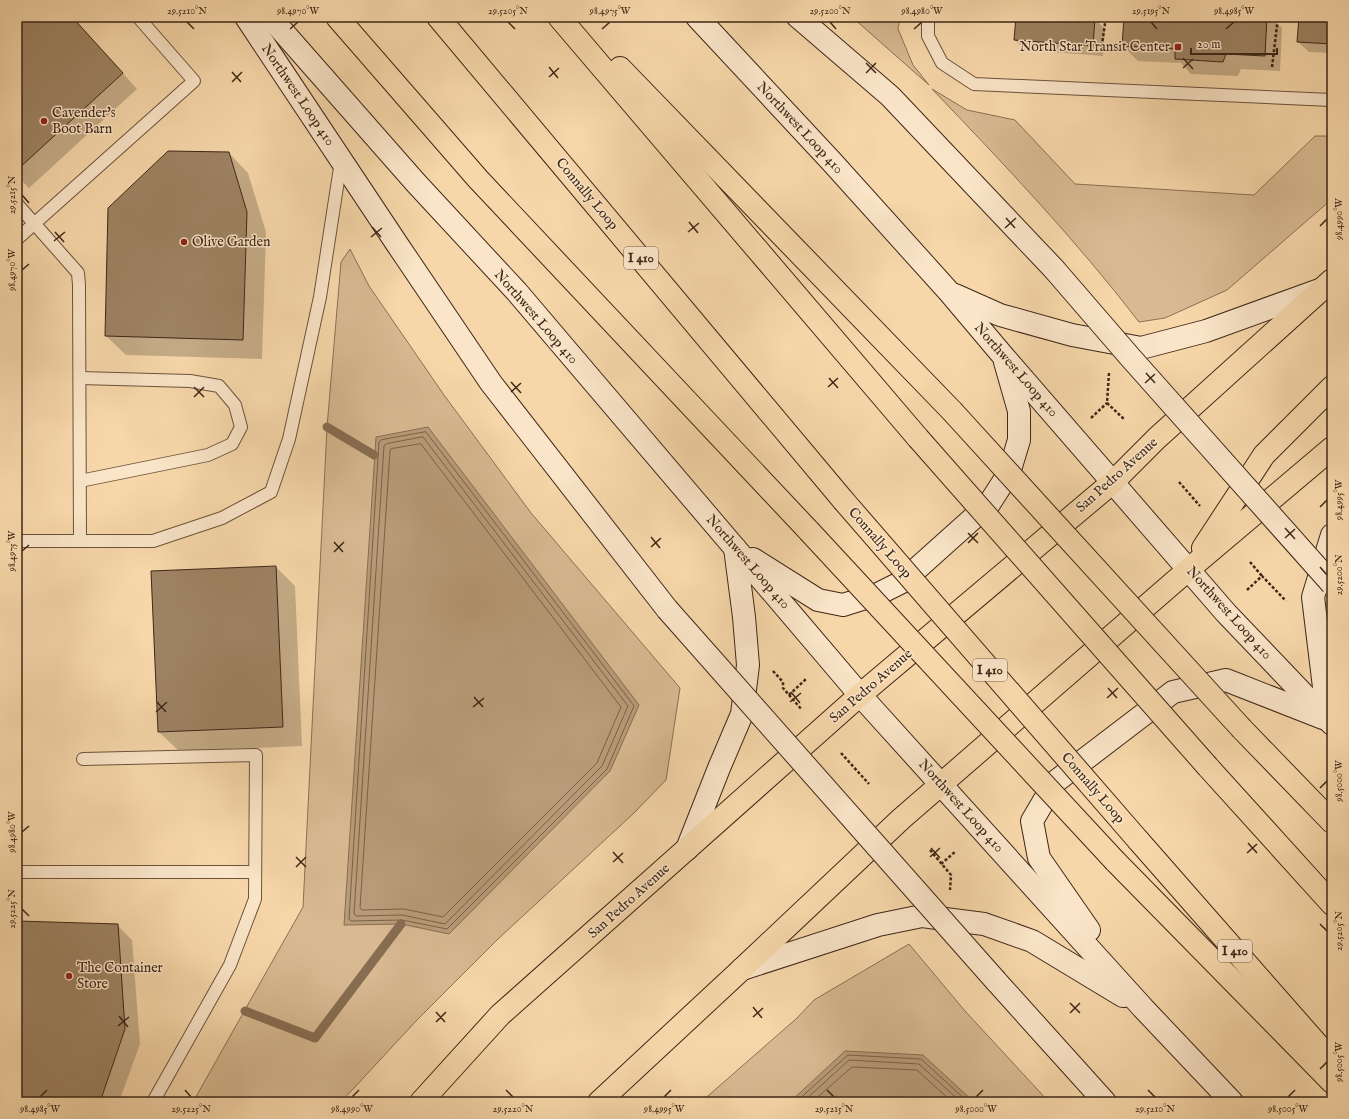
<svg xmlns="http://www.w3.org/2000/svg" width="1349" height="1119" viewBox="0 0 1349 1119" font-family="'IM FELL English',serif">
	<style>
		.green { fill: #d8b991; stroke: #8b7054 }
		.water { fill: #b89b78; stroke: #876d51 }
		.shadow { fill: #0003 }
		.lines { fill: none; stroke-linecap: round; stroke-linejoin: round }
		.shore { stroke: #7b6148; stroke-width: 1 }
		.stream { stroke: #876d51; stroke-width: 9 }
		.building { fill: #9e8363; stroke: #3e2717 }
		.lane-casing { stroke: #6c533c; stroke-width: 14 }
		.secondary-casing { stroke: #3e2717; stroke-width: 24 }
		.primary-casing { stroke: #3e2717; stroke-width: 24 }
		.highway-casing { stroke: #3e2717; stroke-width: 24 }
		.path { stroke: #3e2717; stroke-width: 2.5; stroke-dasharray: 3 2; stroke-linecap: butt }
		.lane { stroke: #fae5c8; stroke-width: 12 }
		.secondary { stroke: #fae5c8; stroke-width: 22 }
		.primary { stroke: #f7d7aa; stroke-width: 22 }
		.highway { stroke: #f7d7aa; stroke-width: 22 }
		.secondary-bridge-casing { stroke: #3e2717; stroke-width: 24; stroke-linecap: butt }
		.highway-bridge-casing { stroke: #3e2717; stroke-width: 24; stroke-linecap: butt }
		.secondary-bridge { stroke: #fae5c8; stroke-width: 22 }
		.highway-bridge { stroke: #f7d7aa; stroke-width: 22 }
		.ticks { fill: none; stroke: #3e2717; stroke-width: 1.5 }
		.poi-dot { fill: #8f2418; stroke: #fae5c8; stroke-width: 1.5 }
		.labels { text-anchor: middle; dominant-baseline: central; stroke-width: 3; stroke-linejoin: round; paint-order: stroke }
		.shield { fill: #fae5c8; stroke: #76604c; stroke-width: 1 }
		.shield-label { font-size: 13px; font-weight: bold; fill: #3e2717 }
		.poi-label { font-size: 14px; fill: #3e2717; stroke: #fae5c8; text-anchor: start }
		.street-label { font-size: 14px; fill: #3e2717; stroke: #fae5c8 }
		.neatline { fill: none; stroke: #3e2717; stroke-width: 1.5 }
		.ticks-label { font-size: 10px; text-anchor: middle; fill: #3e2717 }
	</style>
	<rect width="100%" height="100%" fill="#f7d7aa"/>
	<filter id="stains"><feTurbulence type="fractalNoise" baseFrequency=".005" numOctaves="4"/><feColorMatrix values="0 0 0 0 .2 0 0 0 0 .09 0 0 0 0 .02 0 0 0 .5 -.17"/></filter>
	<radialGradient id="worn" r=".72"><stop offset=".6" stop-color="#630" stop-opacity="0"/><stop offset="1" stop-color="#630" stop-opacity=".3"/></radialGradient>
	<g class="green">
		<path d="M 852,17 L 900,17 L 898,29 L 913,65 L 929,85 Z"/>
		<path d="M 932,89 L 967,110 L 1015,120 L 1075,184 L 1254,195 L 1315,136 L 1332,136 L 1332,199 L 1227,290 L 1165,318 L 1139,322 C 1076,240 1004,164 932,89 Z"/>
		<path d="M 350,249 L 369,286 L 444,395 L 531,513 L 680,688 L 666,780 L 634,813 L 498,939 L 417,1020 L 341,1102 L 193,1102 L 303,907 L 327,427 L 341,262 Z"/>
		<path d="M 909,944 L 965,1011 L 1049,1102 L 701,1102 L 797,1018 L 814,1000 Z"/>
	</g>
	<g class="water">
		<path d="M 428,427 L 639,705 L 610,771 L 449,934 L 401,924 L 344,925 L 376,437 Z"/>
		<path d="M 845,1051 L 923,1055 L 974,1102 L 790,1102 Z"/>
	</g>
	<g class="shadow">
		<path d="M 17,17 L 73,17 L 137,89 L 29,188 L 17,176 Z"/>
		<path d="M 1017,17 L 1074,17 L 1095,19 L 1105,29 L 1103,56 L 1025,50 L 1015,40 Z"/>
		<path d="M 1125,17 L 1270,17 L 1282,28 L 1280,71 L 1241,69 L 1238,76 L 1191,74 L 1181,63 L 1138,61 L 1123,46 Z"/>
		<path d="M 1300,17 L 1332,17 L 1332,53 L 1309,52 L 1298,42 Z"/>
		<path d="M 229,153 L 248,173 L 266,232 L 262,359 L 126,355 L 106,336 Z"/>
		<path d="M 276,567 L 295,586 L 302,746 L 179,751 L 159,732 Z"/>
		<path d="M 17,922 L 117,925 L 132,940 L 140,1044 L 119,1102 L 17,1102 Z"/>
	</g>
	<g class="lines">
		<g class="shore">
			<path d="M 426,432 L 634,706 L 607,769 L 447,929 L 402,920 L 351,921 L 349,919 L 379,442 L 381,440 Z"/>
			<path d="M 423,437 L 628,706 L 602,766 L 445,924 L 402,915 L 356,916 L 354,914 L 384,446 L 386,444 Z"/>
			<path d="M 421,444 L 621,707 L 597,763 L 443,917 L 404,909 L 362,910 L 360,908 L 390,451 L 391,449 Z"/>
			<path d="M 796,1102 L 848,1055 L 921,1059 L 968,1102"/>
			<path d="M 803,1102 L 849,1060 L 919,1064 L 961,1102"/>
			<path d="M 812,1102 L 852,1067 L 917,1070 L 952,1102"/>
		</g>
		<g class="stream">
			<path d="M 327,427 L 374,455"/>
			<path d="M 245,1011 L 315,1038 L 401,924"/>
		</g>
	</g>
	<g class="building">
		<path d="M 17,17 L 72,17 L 123,73 L 17,170 Z"/>
		<path d="M 1016,17 L 1095,18 L 1093,46 L 1014,40 Z"/>
		<path d="M 1124,17 L 1267,17 L 1265,56 L 1226,54 L 1223,62 L 1175,59 L 1175,49 L 1122,46 Z"/>
		<path d="M 1299,17 L 1332,17 L 1332,44 L 1297,42 Z"/>
		<path d="M 168,151 L 229,152 L 247,212 L 243,340 L 105,336 L 108,208 Z"/>
		<path d="M 276,566 L 283,727 L 158,732 L 151,571 Z"/>
		<path d="M 17,921 L 118,924 L 125,1029 L 100,1102 L 17,1102 Z"/>
	</g>
	<g class="lines">
		<g class="lane-casing">
			<g id="lane">
				<path d="M 928,17 L 928,36 L 942,63 L 974,84 L 1332,100"/>
				<path d="M 17,204 L 78,273 L 79,285 L 80,541"/>
				<path d="M 17,239 L 194,81 L 138,17"/>
				<path d="M 80,378 L 190,381 L 219,386 L 235,405 L 241,427 L 232,444 L 208,455 L 80,481"/>
				<path d="M 17,541 L 153,541 L 222,518 L 271,492 L 289,439 L 320,297 L 341,161"/>
				<path d="M 83,759 L 256,755 L 255,899 L 230,965 L 153,1102"/>
				<path d="M 17,872 L 255,872"/>
			</g>
		</g>
		<g class="secondary-casing">
			<g id="secondary">
				<path d="M 246,17 L 397,244 L 491,383 L 667,609"/>
				<path d="M 270,17 L 416,183 L 517,292 L 860,695 L 1143,1008 L 1232,1102"/>
				<path d="M 697,17 L 832,162 L 950,293 L 1004,357 L 1226,613 L 1332,724"/>
				<path d="M 798,17 L 890,96 L 1054,269"/>
				<path d="M 955,295 L 1000,315 L 1072,335 L 1141,348 L 1206,331 L 1322,289"/>
				<path d="M 753,559 L 818,600 L 843,605 L 878,594 L 902,582 L 989,504 L 1009,473 L 1019,440 L 1019,411 L 1005,362"/>
				<path d="M 1328,720 L 1313,597 L 1332,535"/>
				<path d="M 687,849 L 719,768 L 742,714 L 748,665 L 744,617 L 735,548"/>
				<path d="M 1089,930 L 1039,858 L 1032,821 L 1055,782 L 1173,692 L 1226,680 L 1323,718"/>
				<path d="M 742,969 L 878,925 L 922,916 L 984,924 L 1032,941 L 1123,996"/>
				<path d="M 996,981 L 1105,1102"/>
			</g>
		</g>
		<g class="primary-casing">
			<g id="primary">
				<path d="M 1203,548 L 1264,455 L 1332,387"/>
				<path d="M 421,1102 L 500,1015 L 860,695 L 1113,482 L 1157,438 L 1332,280"/>
				<path d="M 599,1102 L 742,969 L 901,819 L 1189,569 L 1332,448"/>
			</g>
		</g>
		<g class="highway-casing">
			<g id="highway">
				<path d="M 337,17 L 478,179 L 809,531"/>
				<path d="M 438,17 L 843,500"/>
				<path d="M 559,17 L 918,438"/>
				<path d="M 620,68 L 952,411"/>
				<path d="M 1242,729 L 1332,822"/>
				<path d="M 1208,767 L 1332,904"/>
				<path d="M 1138,840 L 1332,1061"/>
				<path d="M 1115,861 L 1332,1082"/>
			</g>
		</g>
		<g class="path">
			<path d="M 1101,51 L 1106,17"/>
			<path d="M 1272,67 L 1278,17"/>
			<path d="M 1109,373 L 1107,403 L 1125,420"/>
			<path d="M 1091,418 L 1107,403"/>
			<path d="M 1179,482 L 1200,506"/>
			<path d="M 1250,562 L 1262,576"/>
			<path d="M 1247,590 L 1262,576 L 1286,601"/>
			<path d="M 773,671 L 783,682 L 783,688 L 802,710"/>
			<path d="M 789,695 L 806,679"/>
			<path d="M 841,753 L 869,784"/>
			<path d="M 930,850 L 951,875 L 950,890"/>
			<path d="M 941,864 L 956,851"/>
		</g>
		<use href="#lane" class="lane"/>
		<use href="#secondary" class="secondary"/>
		<use href="#primary" class="primary"/>
		<use href="#highway" class="highway"/>
		<g class="secondary-bridge-casing">
			<g id="secondary-bridge">
				<path d="M 1054,269 L 1130,357 L 1332,584"/>
				<path d="M 667,609 L 996,981"/>
			</g>
		</g>
		<g class="highway-bridge-casing">
			<g id="highway-bridge">
				<path d="M 952,411 L 1242,729"/>
				<path d="M 918,438 L 1208,767"/>
				<path d="M 843,500 L 1138,840"/>
				<path d="M 809,531 L 1115,861"/>
			</g>
		</g>
		<use href="#secondary-bridge" class="secondary-bridge"/>
		<use href="#highway-bridge" class="highway-bridge"/>
	</g>
	<path class="ticks" d="M 187,22 L 194,29M 508,22 L 515,29M 830,22 L 836,29M 1151,22 L 1157,29M 290,29 L 298,22M 602,29 L 610,22M 914,29 L 922,22M 1226,29 L 1234,22M 1183,58 L 1193,69M 866,63 L 876,73M 549,67 L 558,78M 1183,68 L 1193,59M 232,72 L 241,82M 866,73 L 876,63M 549,77 L 559,68M 232,82 L 242,72M 22,195 L 29,203M 1006,218 L 1015,228M 689,222 L 698,233M 1320,226 L 1327,219M 372,227 L 381,237M 1005,228 L 1016,218M 55,232 L 64,242M 688,232 L 699,223M 371,237 L 382,228M 54,241 L 65,232M 22,270 L 29,264M 1146,373 L 1155,383M 829,378 L 838,388M 511,382 L 521,393M 1145,383 L 1155,374M 194,387 L 204,397M 828,387 L 838,378M 511,392 L 521,383M 194,397 L 204,387M 1320,507 L 1327,500M 1285,528 L 1295,539M 968,533 L 978,543M 651,537 L 660,548M 1285,538 L 1295,529M 334,542 L 343,552M 968,543 L 978,533M 651,547 L 661,538M 22,551 L 29,545M 334,552 L 344,542M 1320,567 L 1327,575M 1108,688 L 1117,698M 791,692 L 800,703M 474,697 L 483,707M 1107,698 L 1118,688M 157,702 L 166,712M 790,702 L 801,693M 473,707 L 484,698M 156,712 L 167,702M 1320,788 L 1327,781M 22,832 L 29,826M 1248,843 L 1257,853M 931,848 L 940,858M 613,852 L 623,863M 1247,853 L 1257,844M 296,857 L 306,867M 930,857 L 940,848M 613,862 L 623,853M 296,867 L 306,857M 22,909 L 29,916M 1320,924 L 1327,931M 1070,1003 L 1080,1013M 753,1007 L 762,1018M 436,1012 L 445,1022M 1070,1013 L 1080,1003M 119,1016 L 128,1027M 753,1017 L 763,1008M 436,1022 L 446,1012M 118,1026 L 129,1017M 1320,1069 L 1327,1062M 185,1090 L 191,1097M 506,1090 L 513,1097M 827,1090 L 834,1097M 1148,1090 L 1155,1097M 40,1097 L 47,1090M 352,1097 L 359,1090M 664,1097 L 671,1090M 976,1097 L 983,1090M 1288,1097 L 1295,1090"/>
	<g class="poi-dot">
		<rect x="1174" y="43" width="8" height="8" rx="2"/>
		<circle cx="44" cy="121" r="4"/>
		<circle cx="184" cy="242" r="4"/>
		<circle cx="69" cy="976" r="4"/>
	</g>
	<g class="labels">
		<g class="shield">
			<rect x="624" y="247" width="34" height="22" rx="3"/>
			<rect x="973" y="659" width="34" height="22" rx="3"/>
			<rect x="1218" y="940" width="34" height="22" rx="3"/>
		</g>
		<g class="shield-label">
			<text x="641" y="258">I 410</text>
			<text x="990" y="670">I 410</text>
			<text x="1235" y="951">I 410</text>
		</g>
		<g class="poi-label">
			<text x="1170" y="47" text-anchor="end">North Star Transit Center</text>
			<text x="52" y="113">Cavender's<tspan x="52" dy="16">Boot Barn</tspan></text>
			<text x="192" y="242">Olive Garden</text>
			<text x="77" y="968">The Container<tspan x="77" dy="16">Store</tspan></text>
		</g>
		<g class="street-label">
			<text transform="translate(298 95) rotate(56)">Northwest Loop 410</text>
			<text transform="translate(800 128) rotate(47)">Northwest Loop 410</text>
			<text transform="translate(587 194) rotate(50)">Connally Loop</text>
			<text transform="translate(536 317) rotate(49)">Northwest Loop 410</text>
			<text transform="translate(1016 370) rotate(49)">Northwest Loop 410</text>
			<text transform="translate(1117 475) rotate(-42)">San Pedro Avenue</text>
			<text transform="translate(880 543) rotate(49)">Connally Loop</text>
			<text transform="translate(748 562) rotate(49)">Northwest Loop 410</text>
			<text transform="translate(1229 613) rotate(48)">Northwest Loop 410</text>
			<text transform="translate(871 686) rotate(-41)">San Pedro Avenue</text>
			<text transform="translate(1093 788) rotate(49)">Connally Loop</text>
			<text transform="translate(961 806) rotate(48)">Northwest Loop 410</text>
			<text transform="translate(629 901) rotate(-42)">San Pedro Avenue</text>
		</g>
	</g>
	<rect width="1349" height="1119" fill="none" stroke="#f7d7aa" stroke-width="44"/>
	<path d="M1191 48v6h86v-6" fill="none" stroke="#3e2717" stroke-width="2"/>
	<text x="1197" y="48" font-size="12" fill="#3e2717" stroke="#fae5c8" stroke-width="3" paint-order="stroke">20 m</text>
	<rect x="22" y="22" width="1305" height="1075" class="neatline"/>
	<g class="ticks-label">
		<text x="187" y="14">29.5210°N</text>
		<text x="298" y="14">98.4970°W</text>
		<text x="508" y="14">29.5205°N</text>
		<text x="610" y="14">98.4975°W</text>
		<text x="830" y="14">29.5200°N</text>
		<text x="922" y="14">98.4980°W</text>
		<text x="1151" y="14">29.5195°N</text>
		<text x="1234" y="14">98.4985°W</text>
		<text transform="translate(11 195) rotate(-90)" y="4">29.5215°N</text>
		<text transform="translate(1338 219) rotate(-90)" y="4">98.4990°W</text>
		<text transform="translate(11 270) rotate(-90)" y="4">98.4970°W</text>
		<text transform="translate(1338 500) rotate(-90)" y="4">98.4995°W</text>
		<text transform="translate(11 551) rotate(-90)" y="4">98.4975°W</text>
		<text transform="translate(1338 575) rotate(-90)" y="4">29.5200°N</text>
		<text transform="translate(1338 781) rotate(-90)" y="4">98.5000°W</text>
		<text transform="translate(11 832) rotate(-90)" y="4">98.4980°W</text>
		<text transform="translate(11 909) rotate(-90)" y="4">29.5225°N</text>
		<text transform="translate(1338 931) rotate(-90)" y="4">29.5205°N</text>
		<text transform="translate(1338 1062) rotate(-90)" y="4">98.5005°W</text>
		<text x="40" y="1112">98.4985°W</text>
		<text x="191" y="1112">29.5225°N</text>
		<text x="352" y="1112">98.4990°W</text>
		<text x="513" y="1112">29.5220°N</text>
		<text x="664" y="1112">98.4995°W</text>
		<text x="834" y="1112">29.5215°N</text>
		<text x="976" y="1112">98.5000°W</text>
		<text x="1155" y="1112">29.5210°N</text>
		<text x="1288" y="1112">98.5005°W</text>
	</g>
	<rect width="100%" height="100%" filter="url(#stains)"/>
	<rect width="100%" height="100%" fill="url(#worn)"/>
</svg>
